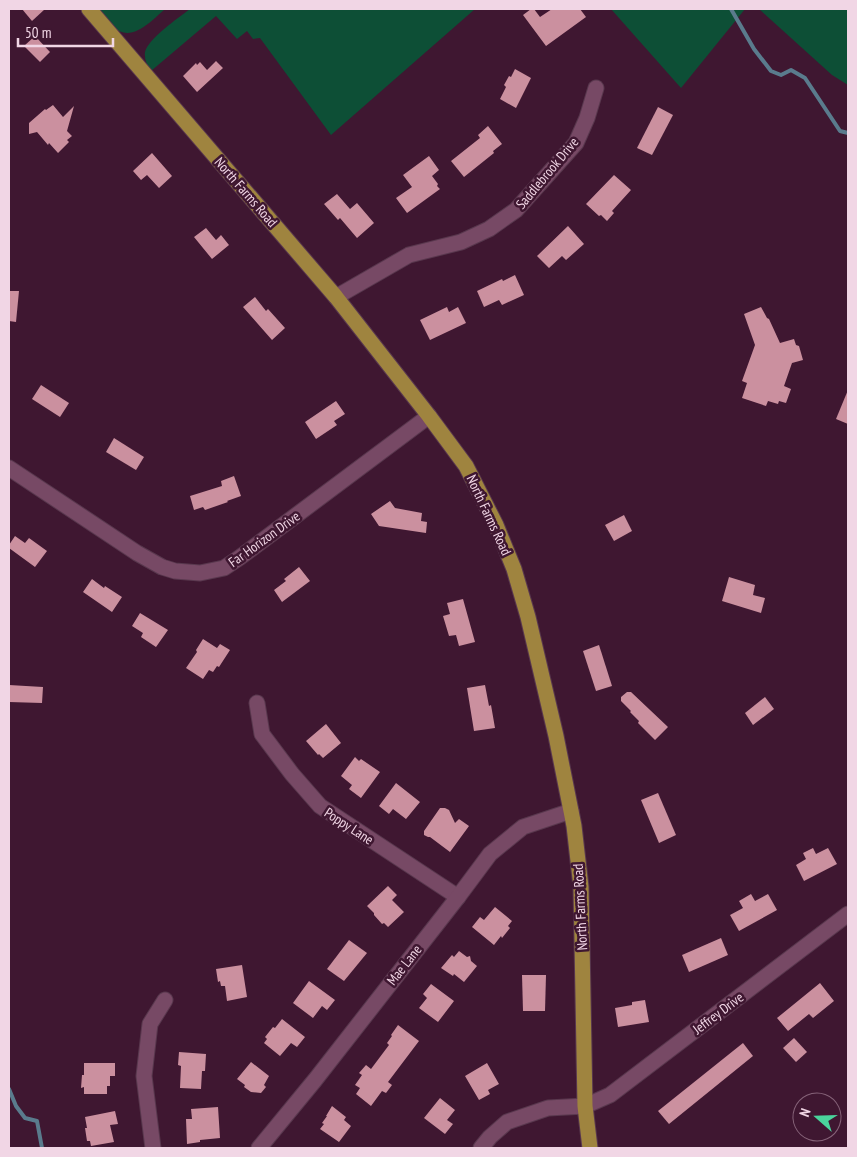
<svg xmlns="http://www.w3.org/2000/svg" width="857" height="1157" viewBox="0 0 857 1157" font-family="'PT Sans Narrow',sans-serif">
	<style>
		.green { fill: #0d4f36 }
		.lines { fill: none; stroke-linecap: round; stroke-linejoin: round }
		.stream { stroke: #5a7b8d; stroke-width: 4 }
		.building { fill: #cb909f }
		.minor-casing { stroke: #59384e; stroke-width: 17 }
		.major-casing { stroke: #59384e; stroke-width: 17 }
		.minor { stroke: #774965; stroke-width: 15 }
		.major { stroke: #9f843f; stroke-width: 15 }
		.labels { text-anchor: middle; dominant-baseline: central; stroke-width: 5; stroke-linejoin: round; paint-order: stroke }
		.street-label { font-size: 14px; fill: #f1d6e5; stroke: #3f1731 }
	</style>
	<rect width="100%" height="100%" fill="#3f1731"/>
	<g class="green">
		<path d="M 97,9 L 165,9 C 152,20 132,44 113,27 C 107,22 102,15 97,9 Z"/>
		<path d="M 190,9 L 475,9 L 331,135 L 260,38 L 253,39 L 247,31 L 237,39 L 216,16 L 151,71 C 147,65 144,59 145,52 C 148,39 178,18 190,9 Z"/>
		<path d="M 611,9 L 745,9 L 681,88 Z"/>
		<path d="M 759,9 L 848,9 L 848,85 L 832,75 Z"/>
	</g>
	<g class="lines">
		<g class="stream">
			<path d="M 731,9 L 754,49 L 771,71 L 781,75 L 791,70 L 805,78 L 840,131 L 848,133"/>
			<path d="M 9,1089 L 16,1106 L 25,1118 L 37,1121 L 42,1148"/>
		</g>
	</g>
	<g class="building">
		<path d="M 22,9 L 45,9 L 32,21 Z"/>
		<path d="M 531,9 L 534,9 L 540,17 L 552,9 L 580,9 L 586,17 L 546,46 L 523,15 Z"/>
		<path d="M 35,36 L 50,52 L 40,62 L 24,46 Z"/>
		<path d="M 216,61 L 223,68 L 197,92 L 183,76 L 196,63 L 197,65 L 200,62 L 207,70 Z"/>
		<path d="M 515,69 L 531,78 L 516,108 L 500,99 L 506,87 L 504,85 L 509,76 L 511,77 Z"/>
		<path d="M 53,105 L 63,117 L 74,106 L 67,131 L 72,136 L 67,140 L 69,142 L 58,153 L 49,143 L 48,145 L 37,132 L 29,134 L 29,123 L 45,109 L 46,110 Z"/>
		<path d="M 658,107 L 673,115 L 652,155 L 637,148 Z"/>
		<path d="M 488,126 L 502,144 L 493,151 L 494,153 L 464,177 L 451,161 L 480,138 L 478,135 Z"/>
		<path d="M 152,153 L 172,176 L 159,188 L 147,175 L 141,180 L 133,171 Z"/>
		<path d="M 429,156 L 439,170 L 432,176 L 438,184 L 437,186 L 440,189 L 407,213 L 396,198 L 412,187 L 403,175 Z"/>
		<path d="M 614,175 L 631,190 L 612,211 L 614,213 L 607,221 L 601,215 L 599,216 L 586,204 Z"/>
		<path d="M 337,194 L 350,209 L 357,203 L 374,223 L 357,238 L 340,218 L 338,220 L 324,204 Z"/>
		<path d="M 568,226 L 584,244 L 566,260 L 562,256 L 549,268 L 537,256 Z"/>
		<path d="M 206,228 L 216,240 L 221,235 L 229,245 L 212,259 L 194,237 Z"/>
		<path d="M 515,275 L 524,295 L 502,305 L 499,300 L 484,307 L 477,291 L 502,279 L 503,281 Z"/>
		<path d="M 9,291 L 19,291 L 16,322 L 9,321 Z"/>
		<path d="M 255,297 L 266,311 L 268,309 L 285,328 L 272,340 L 243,307 Z"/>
		<path d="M 447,307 L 449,312 L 458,307 L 466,323 L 430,340 L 420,320 Z"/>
		<path d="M 761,307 L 767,318 L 769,319 L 780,343 L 794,339 L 796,345 L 799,346 L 803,360 L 792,363 L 784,386 L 791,389 L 786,403 L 779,401 L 778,404 L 768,401 L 766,406 L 742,398 L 747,383 L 742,381 L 755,345 L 744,314 Z"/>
		<path d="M 41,385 L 69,403 L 60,417 L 32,399 Z"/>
		<path d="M 848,390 L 848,424 L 836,419 Z"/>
		<path d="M 336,401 L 345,414 L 334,421 L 337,425 L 316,439 L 305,422 Z"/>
		<path d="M 114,438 L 144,457 L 136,470 L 106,452 Z"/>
		<path d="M 234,476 L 241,496 L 227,501 L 228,502 L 205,510 L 203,507 L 194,510 L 190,496 L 222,486 L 221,481 Z"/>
		<path d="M 390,501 L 395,508 L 422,513 L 421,521 L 427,522 L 426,533 L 379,526 L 371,514 Z"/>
		<path d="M 624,515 L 632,531 L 614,541 L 605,525 Z"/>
		<path d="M 15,536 L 25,543 L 29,538 L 47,551 L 35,567 L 9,548 L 9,545 Z"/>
		<path d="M 299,567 L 310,581 L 282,602 L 274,590 L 286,581 L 284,579 Z"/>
		<path d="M 729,577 L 755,585 L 753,595 L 765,598 L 761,613 L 722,601 Z"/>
		<path d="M 92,579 L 104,588 L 105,586 L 122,597 L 112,612 L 83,592 Z"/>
		<path d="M 463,599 L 475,642 L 459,646 L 456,635 L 449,636 L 443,616 L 450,614 L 447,603 Z"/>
		<path d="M 140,613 L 168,630 L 156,647 L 141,637 L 143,633 L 132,626 Z"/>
		<path d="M 203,639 L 217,648 L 220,644 L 230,650 L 219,667 L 217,666 L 213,672 L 209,670 L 203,679 L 186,668 L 197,652 L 196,650 Z"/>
		<path d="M 599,645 L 612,686 L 596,691 L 583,651 Z"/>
		<path d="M 9,685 L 43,687 L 42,703 L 9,702 Z"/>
		<path d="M 485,685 L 489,706 L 491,705 L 495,728 L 474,731 L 467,688 Z"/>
		<path d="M 627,692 L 631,692 L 668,727 L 655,740 L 638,723 L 639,721 L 630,712 L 631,711 L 621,701 L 621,697 Z"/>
		<path d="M 765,697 L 774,709 L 753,725 L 745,713 Z"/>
		<path d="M 326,724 L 341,743 L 323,758 L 319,754 L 318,755 L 306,741 Z"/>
		<path d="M 355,757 L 359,761 L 361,759 L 380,772 L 361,798 L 349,789 L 352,785 L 341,776 Z"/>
		<path d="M 396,783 L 420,802 L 406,819 L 393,809 L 389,814 L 379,806 Z"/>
		<path d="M 658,793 L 676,835 L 659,843 L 641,800 Z"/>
		<path d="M 440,808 L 445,808 L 449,810 L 455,823 L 459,819 L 469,826 L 450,852 L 430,837 L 428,837 L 424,835 L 424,831 Z"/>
		<path d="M 813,848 L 816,854 L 828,848 L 837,864 L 804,881 L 796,865 L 806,859 L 803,853 Z"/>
		<path d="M 388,886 L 397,895 L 392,900 L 404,912 L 388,927 L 384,923 L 382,924 L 374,915 L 374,913 L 367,906 Z"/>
		<path d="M 751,894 L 755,901 L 768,894 L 777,910 L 739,931 L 730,915 L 743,908 L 739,901 Z"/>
		<path d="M 495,907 L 512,921 L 508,926 L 510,928 L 502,938 L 501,936 L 494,945 L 472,927 L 480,917 L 484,920 Z"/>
		<path d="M 721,938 L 728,955 L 689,972 L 682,955 Z"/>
		<path d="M 349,940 L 367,953 L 344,981 L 327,969 Z"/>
		<path d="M 459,951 L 467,957 L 470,956 L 471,961 L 477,966 L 464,982 L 454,974 L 453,976 L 441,968 L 452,955 L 454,957 Z"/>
		<path d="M 242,965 L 247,997 L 227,1001 L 225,986 L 221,986 L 220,981 L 218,982 L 216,969 Z"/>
		<path d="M 522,975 L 546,975 L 545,1011 L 523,1011 Z"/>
		<path d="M 309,981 L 335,1000 L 327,1010 L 322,1006 L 313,1018 L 293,1003 Z"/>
		<path d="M 820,983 L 834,1001 L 813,1018 L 809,1014 L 788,1031 L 777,1018 Z"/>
		<path d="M 431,984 L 454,1001 L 438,1022 L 419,1008 L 427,998 L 423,994 Z"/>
		<path d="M 645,1000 L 649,1022 L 618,1027 L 615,1008 L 632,1005 L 632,1002 Z"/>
		<path d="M 282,1019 L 305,1037 L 297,1047 L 291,1043 L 280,1056 L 264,1043 L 267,1039 L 265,1037 L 273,1027 L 275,1028 Z"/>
		<path d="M 398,1025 L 419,1041 L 388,1082 L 392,1085 L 386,1093 L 382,1091 L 371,1106 L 356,1094 L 360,1088 L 355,1085 L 362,1075 L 359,1073 L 366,1065 L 371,1069 L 389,1045 L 387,1043 L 392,1036 L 391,1035 Z"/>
		<path d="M 794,1038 L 807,1052 L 796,1062 L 783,1048 Z"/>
		<path d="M 743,1043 L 753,1056 L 669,1124 L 658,1111 Z"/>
		<path d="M 179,1052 L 206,1054 L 205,1071 L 202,1071 L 201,1089 L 180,1088 L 181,1066 L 178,1065 Z"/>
		<path d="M 251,1062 L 269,1076 L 264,1085 L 266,1087 L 261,1093 L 251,1092 L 244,1087 L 245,1085 L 237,1079 Z"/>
		<path d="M 84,1063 L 115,1063 L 115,1076 L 110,1076 L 110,1086 L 107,1086 L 107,1094 L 84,1094 L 84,1087 L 81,1088 L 82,1075 L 84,1075 Z"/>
		<path d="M 487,1063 L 499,1084 L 488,1090 L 490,1094 L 479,1100 L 465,1076 Z"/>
		<path d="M 440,1098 L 455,1110 L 447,1120 L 453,1124 L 445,1134 L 424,1118 Z"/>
		<path d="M 332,1106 L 346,1117 L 344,1120 L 351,1126 L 339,1142 L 320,1129 L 324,1124 L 322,1123 L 327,1116 L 326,1116 Z"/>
		<path d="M 218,1107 L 220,1138 L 200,1140 L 200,1142 L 187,1144 L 186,1119 L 192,1119 L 191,1109 Z"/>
		<path d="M 115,1111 L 118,1124 L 110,1125 L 114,1142 L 91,1146 L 90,1141 L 87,1141 L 85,1128 L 87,1128 L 85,1117 Z"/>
	</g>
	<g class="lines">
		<g class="minor-casing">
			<g id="minor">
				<path d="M 336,297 L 409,255 L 461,242 L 489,229 L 516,210 L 576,143 L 587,118 L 596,88"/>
				<path d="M 9,468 L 137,553 L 162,567 L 175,571 L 200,573 L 224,568 L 239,558 L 429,416"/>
				<path d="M 257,703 L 262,734 L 292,774 L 320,806 L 458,897"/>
				<path d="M 153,1148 L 144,1076 L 150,1024 L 165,1000"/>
				<path d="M 259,1148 L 315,1080 L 458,897 L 490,854 L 523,827 L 571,811"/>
				<path d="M 481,1148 L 490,1137 L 507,1122 L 548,1108 L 585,1106 L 610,1095 L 848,914"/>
			</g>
		</g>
		<g class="major-casing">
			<path id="major" d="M 89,9 L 336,297 L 429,416 L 466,466 L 496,525 L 514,569 L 528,617 L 556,736 L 574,826 L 581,887 L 585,1106 L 590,1148"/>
		</g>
		<use href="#minor" class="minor"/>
		<use href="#major" class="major"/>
	</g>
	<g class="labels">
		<g class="street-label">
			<text transform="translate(547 173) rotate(-50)">Saddlebrook Drive</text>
			<text transform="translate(246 192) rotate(49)">North Farms Road</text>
			<text transform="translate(489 515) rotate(65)">North Farms Road</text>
			<text transform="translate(264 539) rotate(-36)">Far Horizon Drive</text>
			<text transform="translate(349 826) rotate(33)">Poppy Lane</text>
			<text transform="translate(580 907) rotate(-93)">North Farms Road</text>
			<text transform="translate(404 965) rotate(-52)">Mae Lane</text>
			<text transform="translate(718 1013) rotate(-37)">Jeffrey Drive</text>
		</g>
	</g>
	<rect width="857" height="1157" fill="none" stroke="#f1d6e5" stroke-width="20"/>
	<g transform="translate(817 1117) rotate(290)"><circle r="24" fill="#3f1731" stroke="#866379"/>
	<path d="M0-4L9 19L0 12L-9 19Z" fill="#4ad49c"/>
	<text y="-8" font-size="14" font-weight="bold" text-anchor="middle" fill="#f1d6e5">N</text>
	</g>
	<path d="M18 38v8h95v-8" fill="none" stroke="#f1d6e5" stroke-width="2.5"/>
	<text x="25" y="38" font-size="15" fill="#f1d6e5" stroke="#3f1731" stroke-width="4" paint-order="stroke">50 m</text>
</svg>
